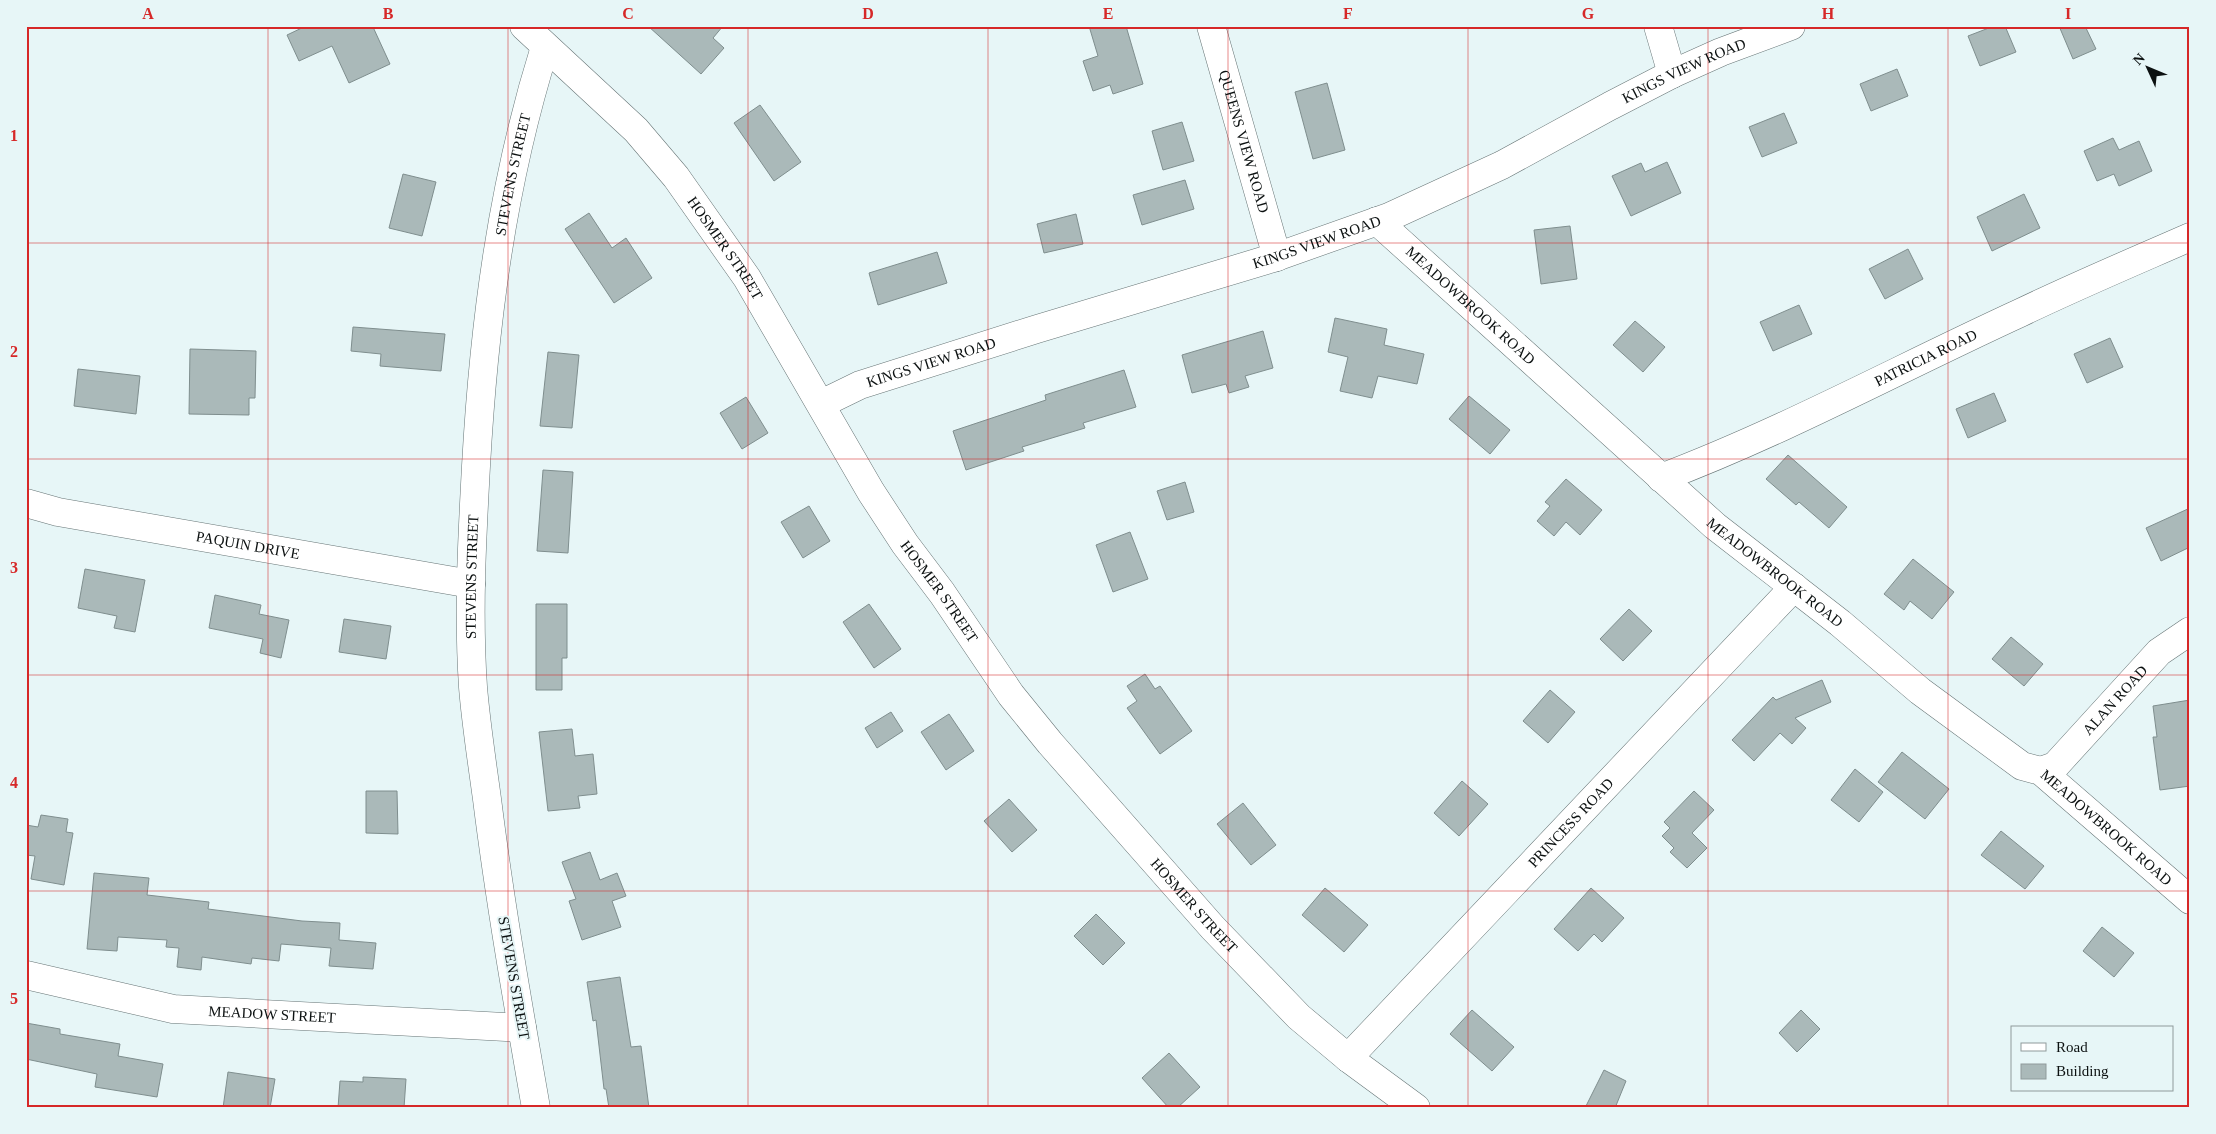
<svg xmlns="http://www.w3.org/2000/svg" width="2216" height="1134" viewBox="0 0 2216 1134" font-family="Georgia,serif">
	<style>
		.building { fill: #aab9b9; stroke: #7f8e8e }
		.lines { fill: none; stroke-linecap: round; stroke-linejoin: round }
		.minor-casing { stroke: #677576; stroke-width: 29 }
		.tertiary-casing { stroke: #677576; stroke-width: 29 }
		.minor { stroke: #fff; stroke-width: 28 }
		.tertiary { stroke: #fff; stroke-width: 28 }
		.grid { fill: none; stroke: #d62828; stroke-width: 1; stroke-opacity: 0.55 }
		.labels { text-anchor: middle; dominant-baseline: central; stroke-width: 4; stroke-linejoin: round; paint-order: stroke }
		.street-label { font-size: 15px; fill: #0c1111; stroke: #e7f6f7 }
		.neatline { fill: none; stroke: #d62828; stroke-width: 2 }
		.grid-label { font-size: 16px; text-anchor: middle; font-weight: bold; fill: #d62828 }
	</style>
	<rect width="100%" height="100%" fill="#e7f6f7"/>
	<g class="building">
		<path d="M 306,26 L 375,26 L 373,27 L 390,64 L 349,83 L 332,46 L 299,61 L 287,35 Z"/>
		<path d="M 648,26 L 723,26 L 713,38 L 724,48 L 701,74 Z"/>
		<path d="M 1089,26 L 1126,26 L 1143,84 L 1113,94 L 1110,85 L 1093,91 L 1083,61 L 1098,56 Z"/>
		<path d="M 1994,26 L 2005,26 L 2016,52 L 1980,66 L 1968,36 Z"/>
		<path d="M 2059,26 L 2085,26 L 2096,49 L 2073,59 Z"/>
		<path d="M 1897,69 L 1908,96 L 1871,111 L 1860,84 Z"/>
		<path d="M 1327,83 L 1345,150 L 1313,159 L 1295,92 Z"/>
		<path d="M 760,105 L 801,162 L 774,181 L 734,123 Z"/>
		<path d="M 1784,113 L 1797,143 L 1762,157 L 1749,127 Z"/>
		<path d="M 1182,122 L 1194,161 L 1163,170 L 1152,131 Z"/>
		<path d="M 2113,138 L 2119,150 L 2139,141 L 2152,171 L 2119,186 L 2114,174 L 2097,181 L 2084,151 Z"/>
		<path d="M 1667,162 L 1681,193 L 1631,216 L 1612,176 L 1641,163 L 1645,172 Z"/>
		<path d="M 403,174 L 436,182 L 422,236 L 389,228 Z"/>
		<path d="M 1185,180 L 1194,209 L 1142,225 L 1133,195 Z"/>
		<path d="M 2024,194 L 2040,228 L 1992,251 L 1977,217 Z"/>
		<path d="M 589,213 L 612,248 L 626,238 L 652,278 L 614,303 L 565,229 Z"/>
		<path d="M 1076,214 L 1083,244 L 1044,253 L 1037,224 Z"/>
		<path d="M 1570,226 L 1577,279 L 1541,284 L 1534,230 Z"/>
		<path d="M 1908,249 L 1923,279 L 1885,299 L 1869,269 Z"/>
		<path d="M 937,252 L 947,283 L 878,305 L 869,273 Z"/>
		<path d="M 1799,305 L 1812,334 L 1773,351 L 1760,322 Z"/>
		<path d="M 1335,318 L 1387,329 L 1384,345 L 1424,354 L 1417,384 L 1378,376 L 1372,398 L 1340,391 L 1348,357 L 1328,352 Z"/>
		<path d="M 1635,321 L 1665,347 L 1643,372 L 1613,345 Z"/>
		<path d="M 353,327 L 445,334 L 441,371 L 380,366 L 381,354 L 351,351 Z"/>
		<path d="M 1263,331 L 1273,368 L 1245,376 L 1249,387 L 1229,393 L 1226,384 L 1192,393 L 1182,355 Z"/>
		<path d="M 2110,338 L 2123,367 L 2087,383 L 2074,354 Z"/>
		<path d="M 190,349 L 256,351 L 255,398 L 249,398 L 249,415 L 189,414 Z"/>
		<path d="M 548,352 L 579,355 L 572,428 L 540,426 Z"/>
		<path d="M 78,369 L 140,376 L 136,414 L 74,406 Z"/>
		<path d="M 1124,370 L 1136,407 L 1083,423 L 1085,428 L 1022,447 L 1024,451 L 966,470 L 953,431 L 1046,400 L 1045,395 Z"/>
		<path d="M 1994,393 L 2006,421 L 1968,438 L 1956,409 Z"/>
		<path d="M 1469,396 L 1510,430 L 1490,454 L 1449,419 Z"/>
		<path d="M 746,397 L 768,433 L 742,449 L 720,413 Z"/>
		<path d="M 1788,455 L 1847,507 L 1829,528 L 1799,502 L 1796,505 L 1766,479 Z"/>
		<path d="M 543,470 L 573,472 L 568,553 L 537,551 Z"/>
		<path d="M 1566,479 L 1602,510 L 1580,535 L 1566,522 L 1554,536 L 1537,521 L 1550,506 L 1545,502 Z"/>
		<path d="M 1185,482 L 1194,512 L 1167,520 L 1157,491 Z"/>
		<path d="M 809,506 L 830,541 L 803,558 L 781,522 Z"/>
		<path d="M 2190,508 L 2190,547 L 2161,561 L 2146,528 Z"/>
		<path d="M 1130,532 L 1148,579 L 1113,592 L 1096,545 Z"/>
		<path d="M 1913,559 L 1954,592 L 1932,619 L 1910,601 L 1904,610 L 1884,594 Z"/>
		<path d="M 85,569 L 145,580 L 135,632 L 114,628 L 117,616 L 78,608 Z"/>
		<path d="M 215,595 L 261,605 L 259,614 L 289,620 L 281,658 L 260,653 L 263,639 L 209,628 Z"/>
		<path d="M 536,604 L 567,604 L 567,658 L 562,658 L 562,690 L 536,690 Z"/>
		<path d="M 869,604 L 901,649 L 874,668 L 843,622 Z"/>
		<path d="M 1629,609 L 1652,631 L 1623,661 L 1600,639 Z"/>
		<path d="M 344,619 L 391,626 L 386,659 L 339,652 Z"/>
		<path d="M 2011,637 L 2043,664 L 2024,686 L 1992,659 Z"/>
		<path d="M 1145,674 L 1155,689 L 1160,686 L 1192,731 L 1160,754 L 1127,708 L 1137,701 L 1127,686 Z"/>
		<path d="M 1822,680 L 1831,702 L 1795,718 L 1806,728 L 1792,744 L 1780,733 L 1754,761 L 1732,740 L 1773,697 L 1776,700 Z"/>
		<path d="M 1550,690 L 1575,712 L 1548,743 L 1523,721 Z"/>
		<path d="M 2190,700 L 2190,786 L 2160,790 L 2153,737 L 2157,737 L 2153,706 Z"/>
		<path d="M 891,712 L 903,731 L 877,748 L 865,728 Z"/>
		<path d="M 949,714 L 974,751 L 946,770 L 921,732 Z"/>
		<path d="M 572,729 L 575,756 L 593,754 L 597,794 L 578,796 L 580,808 L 548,811 L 539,732 Z"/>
		<path d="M 1902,752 L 1949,789 L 1925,819 L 1878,782 Z"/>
		<path d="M 1855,769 L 1883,792 L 1859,822 L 1831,800 Z"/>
		<path d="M 1462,781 L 1488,804 L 1459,836 L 1434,813 Z"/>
		<path d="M 366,791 L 397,791 L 398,834 L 366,833 Z"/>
		<path d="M 1694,791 L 1714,810 L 1692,833 L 1707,848 L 1687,868 L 1670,852 L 1674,848 L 1662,836 L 1670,828 L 1664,822 Z"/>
		<path d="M 1009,799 L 1037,830 L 1012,852 L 984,821 Z"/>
		<path d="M 1243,803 L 1276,845 L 1251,865 L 1217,824 Z"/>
		<path d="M 41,815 L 68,819 L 66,832 L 73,833 L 64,885 L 31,879 L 35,856 L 26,855 L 26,825 L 38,827 Z"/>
		<path d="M 2001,831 L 2044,866 L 2025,889 L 1981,855 Z"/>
		<path d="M 590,852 L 600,880 L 617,873 L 626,896 L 612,901 L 621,927 L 582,940 L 569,901 L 576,899 L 562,862 Z"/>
		<path d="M 94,873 L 149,878 L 147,895 L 209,902 L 208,909 L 302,921 L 340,923 L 339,940 L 376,943 L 373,969 L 329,966 L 331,948 L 281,944 L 279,961 L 252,958 L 251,964 L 202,957 L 201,970 L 177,967 L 179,948 L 166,947 L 167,940 L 118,937 L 117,951 L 87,949 Z"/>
		<path d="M 1325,888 L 1368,925 L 1344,952 L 1302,915 Z"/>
		<path d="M 1591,888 L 1624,918 L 1602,942 L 1594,934 L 1578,951 L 1554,929 Z"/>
		<path d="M 1096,914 L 1125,943 L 1103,965 L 1074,936 Z"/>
		<path d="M 2102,927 L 2134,953 L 2114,977 L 2083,951 Z"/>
		<path d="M 620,977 L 631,1047 L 641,1046 L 649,1108 L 609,1108 L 606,1089 L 604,1089 L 596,1020 L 593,1021 L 587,982 Z"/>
		<path d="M 1472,1010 L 1514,1047 L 1492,1071 L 1450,1034 Z"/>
		<path d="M 1801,1010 L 1820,1029 L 1797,1052 L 1779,1033 Z"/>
		<path d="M 26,1023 L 60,1029 L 60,1034 L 120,1044 L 118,1056 L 163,1064 L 157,1097 L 95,1087 L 97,1074 L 26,1059 Z"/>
		<path d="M 1169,1053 L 1200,1087 L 1177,1108 L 1169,1108 L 1142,1078 Z"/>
		<path d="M 1604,1070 L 1626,1081 L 1615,1108 L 1585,1108 Z"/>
		<path d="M 228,1072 L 275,1079 L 270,1108 L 223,1108 Z"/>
		<path d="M 363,1077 L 406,1079 L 404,1108 L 338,1108 L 340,1081 L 363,1082 Z"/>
	</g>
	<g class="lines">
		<g class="minor-casing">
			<g id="minor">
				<path id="s1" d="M 1211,26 L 1277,257"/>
				<path d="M 1658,26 L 1672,74"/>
				<path id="s2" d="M 1377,221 L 1715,526 L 1840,623 L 1920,691 L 2022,766 L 2041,771 L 2190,900"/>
				<path id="s3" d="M 821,404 L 860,385 L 1037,329 L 1273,258 L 1389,217 L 1502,165 L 1610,106 L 1672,74 L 1721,52 L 1791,26"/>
				<path id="s4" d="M 1661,478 C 1785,431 1900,368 2020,313 C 2076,286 2133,262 2190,237"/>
				<path id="s5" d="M 26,503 L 58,512 L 471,584"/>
				<path id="s6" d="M 2041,771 L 2055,766 L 2159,652 L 2190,631"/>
				<path id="s7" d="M 26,975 L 173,1009 L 522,1028"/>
				<path id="s8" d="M 1348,1058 L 1794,587"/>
			</g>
		</g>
		<g class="tertiary-casing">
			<g id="tertiary">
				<path id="s9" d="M 524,26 L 636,130 L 676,177 L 747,278 L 871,492 L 905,544 L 942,593 L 1011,695 L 1050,743 L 1213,928 L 1299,1017 L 1348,1058 L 1416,1108"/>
				<path id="s10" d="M 536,1108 C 518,1005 500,903 487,799 C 482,762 476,724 473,687 C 468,613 472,539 476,466 C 484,323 502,184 545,47"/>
			</g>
		</g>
		<use href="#minor" class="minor"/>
		<use href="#tertiary" class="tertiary"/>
	</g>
	<path class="grid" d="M 268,26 L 268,1108M 508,26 L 508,1108M 748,26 L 748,1108M 988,26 L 988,1108M 1228,26 L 1228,1108M 1468,26 L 1468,1108M 1708,26 L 1708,1108M 1948,26 L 1948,1108M 26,243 L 2190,243M 26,459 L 2190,459M 26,675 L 2190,675M 26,891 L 2190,891"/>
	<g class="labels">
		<g class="street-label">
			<text stroke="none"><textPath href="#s3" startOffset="928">KINGS VIEW ROAD</textPath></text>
			<text stroke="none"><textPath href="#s1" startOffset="120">QUEENS VIEW ROAD</textPath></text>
			<text stroke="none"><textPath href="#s10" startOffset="941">STEVENS STREET</textPath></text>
			<text stroke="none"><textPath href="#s3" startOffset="522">KINGS VIEW ROAD</textPath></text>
			<text stroke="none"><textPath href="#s9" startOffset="301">HOSMER STREET</textPath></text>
			<text stroke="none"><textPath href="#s2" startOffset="126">MEADOWBROOK ROAD</textPath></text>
			<text stroke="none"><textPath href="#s4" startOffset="291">PATRICIA ROAD</textPath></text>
			<text stroke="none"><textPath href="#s3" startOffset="118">KINGS VIEW ROAD</textPath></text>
			<text stroke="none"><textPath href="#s5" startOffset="226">PAQUIN DRIVE</textPath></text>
			<text stroke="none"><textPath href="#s2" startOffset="531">MEADOWBROOK ROAD</textPath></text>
			<text stroke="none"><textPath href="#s10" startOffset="536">STEVENS STREET</textPath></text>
			<text stroke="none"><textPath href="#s9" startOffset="706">HOSMER STREET</textPath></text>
			<text stroke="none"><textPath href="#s6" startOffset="104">ALAN ROAD</textPath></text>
			<text stroke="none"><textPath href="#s8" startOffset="324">PRINCESS ROAD</textPath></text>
			<text stroke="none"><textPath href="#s2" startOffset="951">MEADOWBROOK ROAD</textPath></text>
			<text stroke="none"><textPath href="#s9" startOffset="1111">HOSMER STREET</textPath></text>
			<text transform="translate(514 978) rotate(80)">STEVENS STREET</text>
			<text stroke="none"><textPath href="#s7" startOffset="250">MEADOW STREET</textPath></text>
		</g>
	</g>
	<rect width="2216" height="1134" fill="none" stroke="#e7f6f7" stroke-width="55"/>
	<rect x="2011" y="1026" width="162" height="65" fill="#e7f6f7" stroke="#8f9a9b"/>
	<rect x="2021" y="1043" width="25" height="8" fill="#ffffff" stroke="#8f9a9b"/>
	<text x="2056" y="1052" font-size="15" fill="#0c1111">Road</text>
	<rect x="2021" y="1064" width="25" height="15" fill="#aab9b9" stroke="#8f9a9b"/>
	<text x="2056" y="1076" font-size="15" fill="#0c1111">Building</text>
	<g transform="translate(2148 68) rotate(314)" stroke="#e7f6f7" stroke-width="4" paint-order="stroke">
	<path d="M0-4L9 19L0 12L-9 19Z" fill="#0c1111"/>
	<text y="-8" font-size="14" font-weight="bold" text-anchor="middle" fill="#0c1111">N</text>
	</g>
	<rect x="28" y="28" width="2160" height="1078" class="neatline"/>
	<g class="grid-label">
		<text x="148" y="19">A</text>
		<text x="388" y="19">B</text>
		<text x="628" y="19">C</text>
		<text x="868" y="19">D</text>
		<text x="1108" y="19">E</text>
		<text x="1348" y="19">F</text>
		<text x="1588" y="19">G</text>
		<text x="1828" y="19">H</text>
		<text x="2068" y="19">I</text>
		<text x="14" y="141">1</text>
		<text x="14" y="357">2</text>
		<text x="14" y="573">3</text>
		<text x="14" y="788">4</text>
		<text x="14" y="1004">5</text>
	</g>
</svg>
